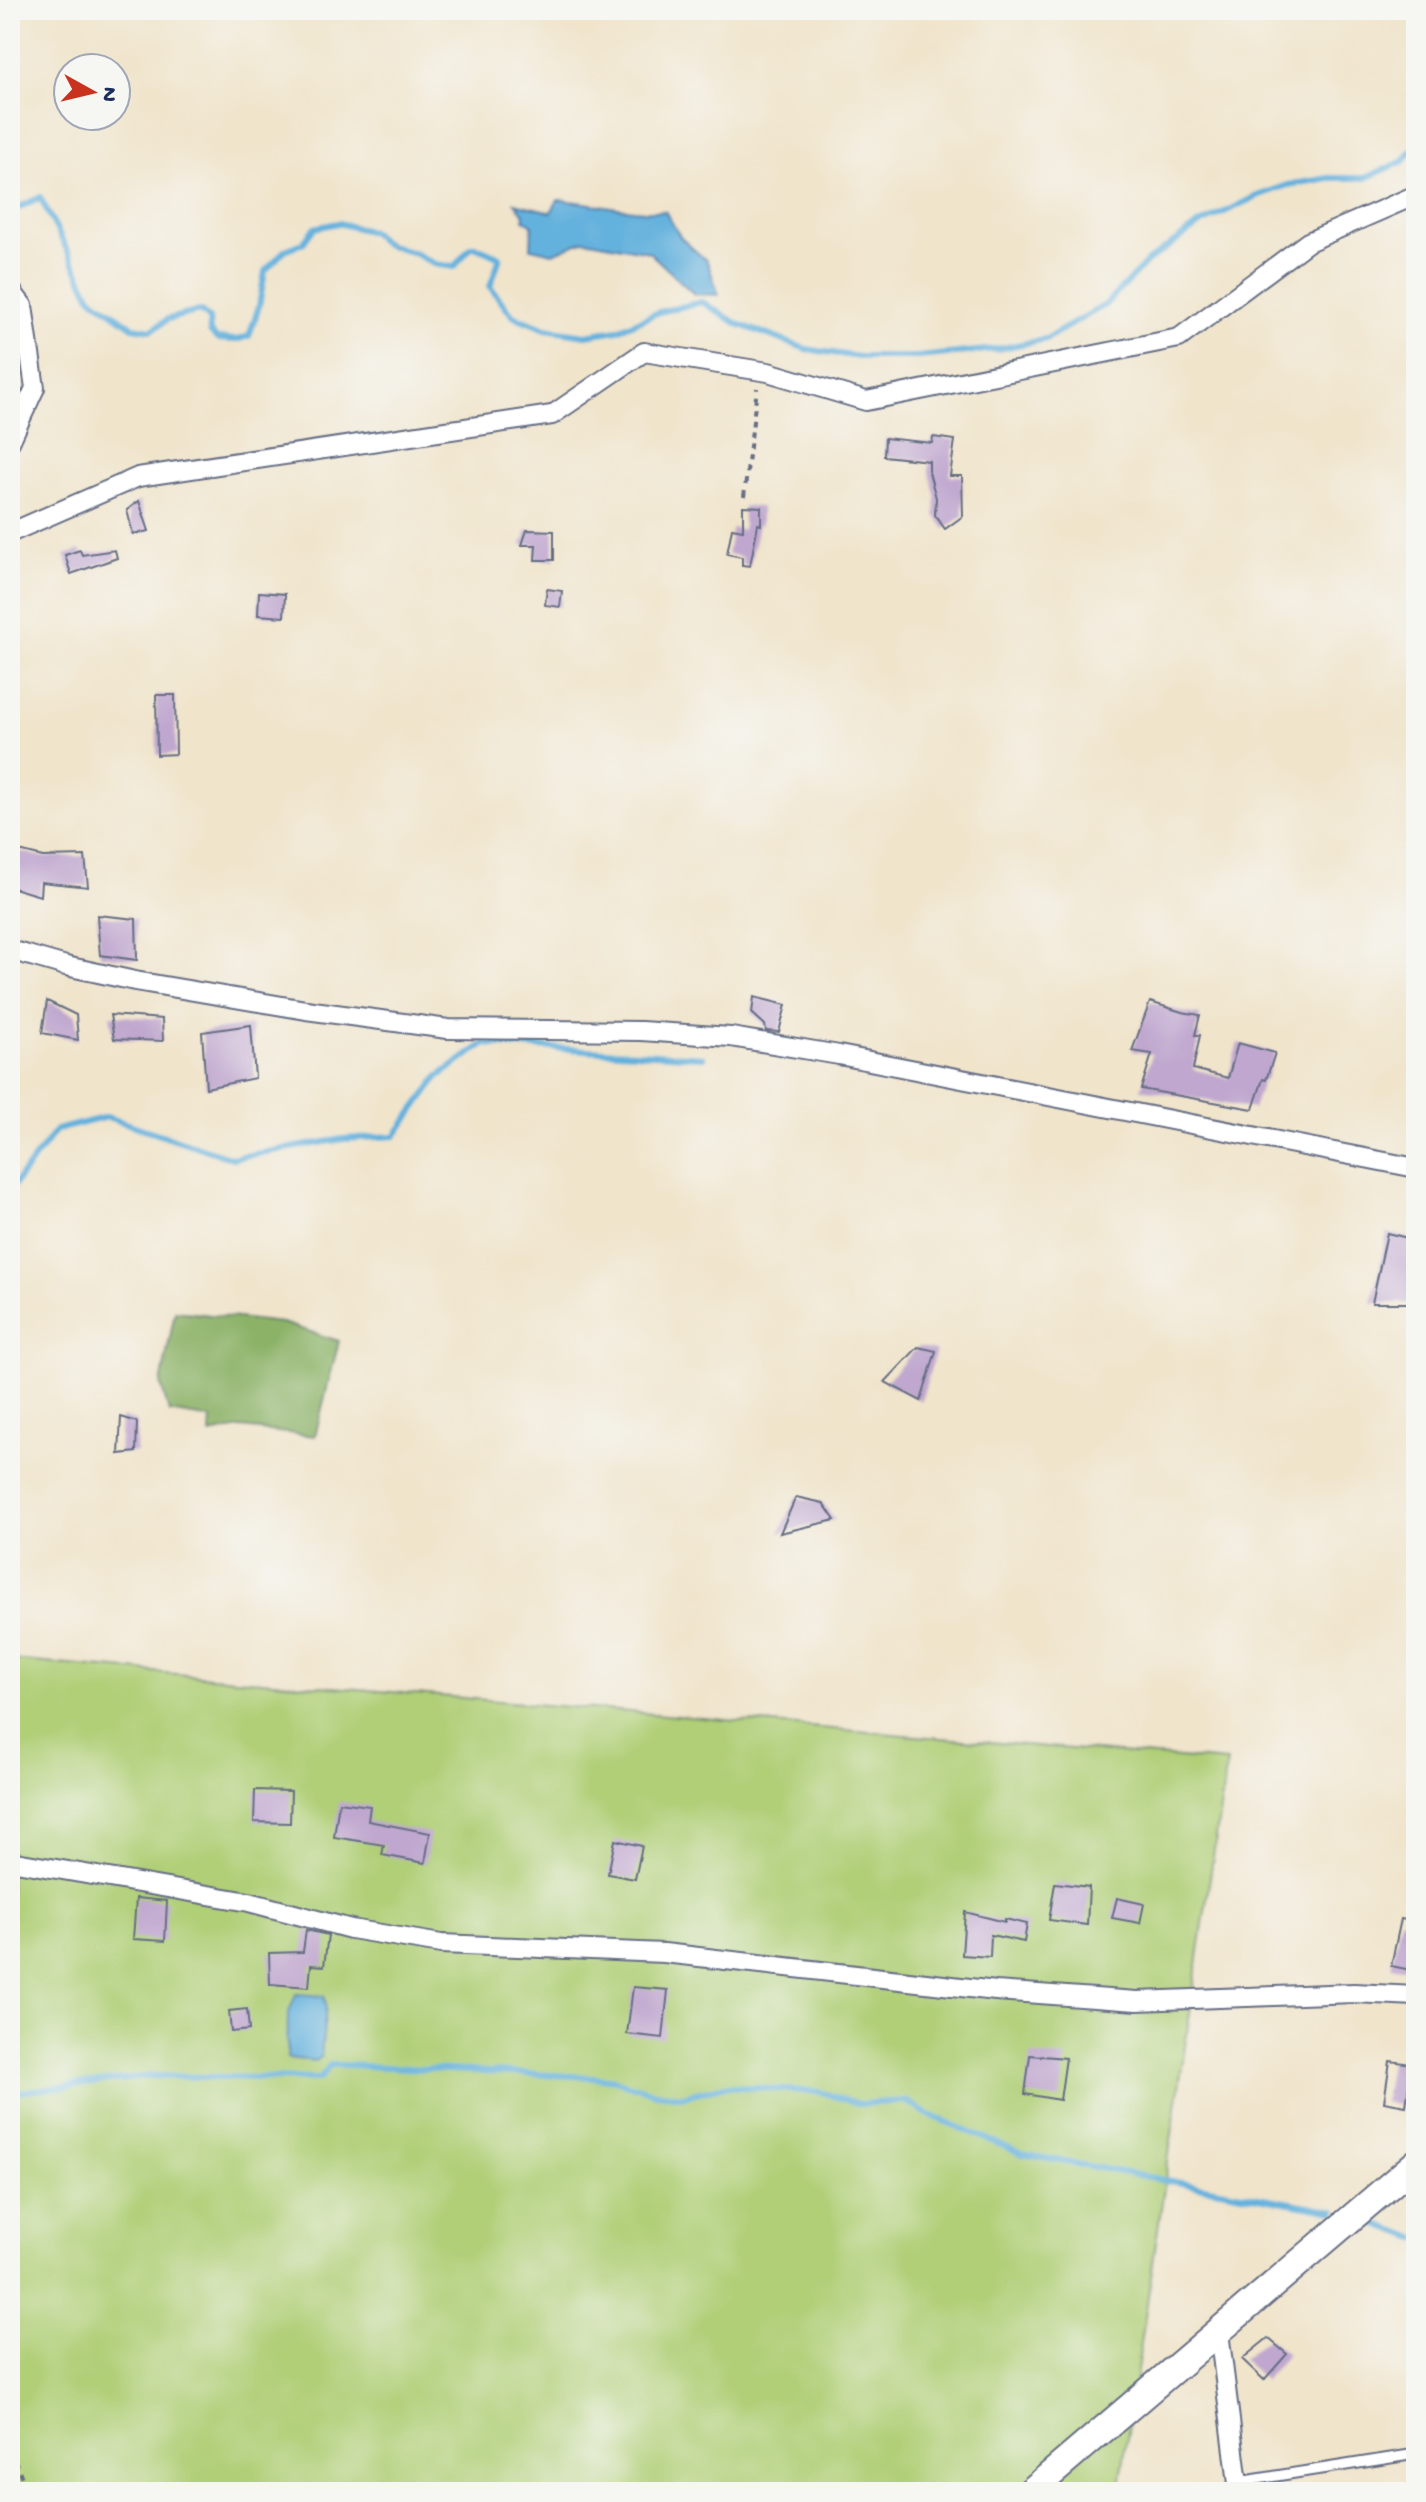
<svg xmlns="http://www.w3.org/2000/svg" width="1426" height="2502" viewBox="0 0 1426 2502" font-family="'Gochi Hand',sans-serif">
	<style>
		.green { fill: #b0cf77; stroke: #667f6a; stroke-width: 2 }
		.forest { fill: #8cb268; stroke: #547063; stroke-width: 2 }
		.water { fill: #63b1dd; stroke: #3f709e; stroke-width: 2 }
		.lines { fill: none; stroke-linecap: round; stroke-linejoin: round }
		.stream { stroke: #63b1dd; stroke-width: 6 }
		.building { fill: #c0a7cf }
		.lane-casing { stroke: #666e84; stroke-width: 13 }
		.street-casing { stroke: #666e84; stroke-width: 22 }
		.secondary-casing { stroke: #666e84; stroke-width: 30 }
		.path { stroke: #666e84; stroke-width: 4; stroke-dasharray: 6 6; stroke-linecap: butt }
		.lane { stroke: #fff; stroke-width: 9 }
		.street { stroke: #fff; stroke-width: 18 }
		.secondary { stroke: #fff; stroke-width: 26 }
	</style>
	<rect width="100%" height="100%" fill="#f6f6f2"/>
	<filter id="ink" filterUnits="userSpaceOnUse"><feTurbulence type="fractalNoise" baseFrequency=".0125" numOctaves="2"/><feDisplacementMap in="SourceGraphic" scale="16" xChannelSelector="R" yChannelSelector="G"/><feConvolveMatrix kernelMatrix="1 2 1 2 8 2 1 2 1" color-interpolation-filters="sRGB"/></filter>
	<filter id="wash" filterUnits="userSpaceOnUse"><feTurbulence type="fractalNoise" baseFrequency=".006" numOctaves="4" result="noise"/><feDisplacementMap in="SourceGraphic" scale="32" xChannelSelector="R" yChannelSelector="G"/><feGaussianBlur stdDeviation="1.8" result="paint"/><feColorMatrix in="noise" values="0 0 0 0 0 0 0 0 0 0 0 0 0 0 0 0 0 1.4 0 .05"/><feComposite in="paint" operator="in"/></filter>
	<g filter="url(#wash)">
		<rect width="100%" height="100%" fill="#f0e4cb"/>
		<path class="green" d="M 10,1660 L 1227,1762 L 1119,2492 L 10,2492 Z"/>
		<path class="forest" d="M 175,1311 L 282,1323 L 339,1341 L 315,1436 L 241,1428 L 210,1434 L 211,1419 L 169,1412 L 161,1384 Z"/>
		<g class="water">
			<path d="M 558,200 C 594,202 629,213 665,211 L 681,238 L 707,261 L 719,295 L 694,294 L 649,252 L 585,240 L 553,253 L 531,248 L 532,224 L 524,220 L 524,214 L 515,203 L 551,212 Z"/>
			<path d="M 296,1994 L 324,1996 L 326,2006 L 321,2056 L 315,2061 L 287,2058 L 288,2015 Z"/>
		</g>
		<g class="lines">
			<g class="stream">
				<path d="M 10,212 L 40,197 L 91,297 L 133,327 L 152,330 L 168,319 L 200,311 L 209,319 L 210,332 L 217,339 L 236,340 L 249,336 L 259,306 L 265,271 L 285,250 L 303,243 L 314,228 L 338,223 L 372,232 L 385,244 L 414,253 L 435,264 L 454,267 L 471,247 L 477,247 L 500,257 L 490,287 L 513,316 L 546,329 L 586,335 L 618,330 L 659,312 L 702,302 L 738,324 L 806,349 L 859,357 L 918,357 L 997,349 L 1046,339 L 1105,305 L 1148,261 L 1200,224 L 1257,196 L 1288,185 L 1329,178 L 1365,178 L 1404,161 L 1416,145"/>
				<path d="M 10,1190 L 56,1130 L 107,1117 L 232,1158 L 343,1139 L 395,1136 L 438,1077 L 484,1044 L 703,1057"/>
				<path d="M 10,2093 L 152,2076 L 320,2079 L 330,2065 L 344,2065 L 593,2077 L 615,2080 L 656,2093 L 683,2096 L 725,2086 L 820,2092 L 859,2104 L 906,2101 L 925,2113 L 1022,2154 L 1335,2211"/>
				<path d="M 1364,2219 L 1416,2238"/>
				<path d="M 10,2469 L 20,2492"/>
			</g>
		</g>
		<g id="blocks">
			<g class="building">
				<path d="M 933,437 L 955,440 L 950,476 L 962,476 L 963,516 L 945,529 L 935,515 L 936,498 L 929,472 L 929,461 L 884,456 L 885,438 L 932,443 Z"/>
				<path d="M 139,501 L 149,531 L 133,534 L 127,510 Z"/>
				<path d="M 743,506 L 761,507 L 761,525 L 758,524 L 750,566 L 742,565 L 742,557 L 727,554 L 732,528 L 743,530 Z"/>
				<path d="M 527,530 L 554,531 L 554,560 L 535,560 L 536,545 L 522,545 Z"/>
				<path d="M 80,550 L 82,555 L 115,550 L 117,558 L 71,574 L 65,555 Z"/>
				<path d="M 547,589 L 562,591 L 560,607 L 545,605 Z"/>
				<path d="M 259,592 L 285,594 L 284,617 L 258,615 Z"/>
				<path d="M 156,695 L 175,695 L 176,754 L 157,755 Z"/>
				<path d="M 15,850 L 43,857 L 85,856 L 88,887 L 41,882 L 40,896 L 10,887 L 10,872 Z"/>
				<path d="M 97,915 L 136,919 L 137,960 L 100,955 Z"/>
				<path d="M 754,997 L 786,1005 L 779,1032 L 766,1031 L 765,1025 L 752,1013 Z"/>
				<path d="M 47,1001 L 76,1015 L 78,1040 L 42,1033 Z"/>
				<path d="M 1150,1002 L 1182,1012 L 1200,1015 L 1195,1035 L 1200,1035 L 1193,1069 L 1228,1078 L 1238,1043 L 1275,1053 L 1266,1080 L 1263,1079 L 1253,1109 L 1141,1089 L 1152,1054 L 1132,1051 Z"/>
				<path d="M 110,1015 L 162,1019 L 163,1041 L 114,1039 Z"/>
				<path d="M 251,1025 L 255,1078 L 206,1088 L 202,1032 Z"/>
				<path d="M 1387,1233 L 1416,1240 L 1416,1303 L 1372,1303 Z"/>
				<path d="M 918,1347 L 936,1351 L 921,1401 L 885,1382 Z"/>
				<path d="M 121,1417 L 137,1422 L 136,1452 L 119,1454 Z"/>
				<path d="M 796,1497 L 823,1503 L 835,1520 L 780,1533 Z"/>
				<path d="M 255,1790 L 291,1791 L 290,1823 L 254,1822 Z"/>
				<path d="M 339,1802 L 370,1806 L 368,1821 L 430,1833 L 425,1863 L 382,1855 L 384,1845 L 334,1837 Z"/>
				<path d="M 615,1840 L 642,1846 L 635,1879 L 608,1874 Z"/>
				<path d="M 1055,1883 L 1089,1887 L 1087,1925 L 1049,1920 Z"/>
				<path d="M 136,1898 L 167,1901 L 165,1941 L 133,1939 Z"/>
				<path d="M 1117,1898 L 1144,1904 L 1140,1923 L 1112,1918 Z"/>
				<path d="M 965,1912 L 1005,1922 L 1005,1919 L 1027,1924 L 1024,1942 L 991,1935 L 990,1957 L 962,1955 Z"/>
				<path d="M 1401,1919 L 1416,1922 L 1416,1971 L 1391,1966 Z"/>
				<path d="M 306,1930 L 328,1935 L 324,1966 L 311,1965 L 309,1987 L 270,1984 L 269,1953 L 303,1952 Z"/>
				<path d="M 633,1987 L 668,1990 L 663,2038 L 627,2034 Z"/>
				<path d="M 247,2009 L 249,2030 L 231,2032 L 229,2011 Z"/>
				<path d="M 1030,2055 L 1066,2058 L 1060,2100 L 1025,2094 Z"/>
				<path d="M 1390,2061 L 1412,2064 L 1406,2106 L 1384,2102 Z"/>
				<path d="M 1268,2338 L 1287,2354 L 1264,2380 L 1242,2359 Z"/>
			</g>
		</g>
	</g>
	<g filter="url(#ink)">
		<use href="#blocks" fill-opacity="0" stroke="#666e84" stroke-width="2"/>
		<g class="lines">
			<g class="lane-casing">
				<path id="lane" d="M 1238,2482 L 1416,2454"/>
			</g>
			<g class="street-casing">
				<g id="street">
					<path d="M 10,289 L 23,306 L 35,388 L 10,442"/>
					<path d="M 12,532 L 138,477 L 552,415 L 644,352 L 768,372 L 866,401 L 1179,338 L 1308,242 L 1416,195"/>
					<path d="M 10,950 L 66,966 L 135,981 L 306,1010 L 448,1029 L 641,1031 L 731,1037 L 839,1055 L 1416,1168"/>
					<path d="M 10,1861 L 249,1902 L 351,1929 L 441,1944 L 664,1953 L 996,1991 L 1137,2001 L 1354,1993 L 1416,1996"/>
					<path d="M 1219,2332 L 1239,2492"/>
				</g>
			</g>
			<g class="secondary-casing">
				<path id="secondary" d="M 1030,2492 L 1416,2163"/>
			</g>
			<g class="path">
				<path d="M 744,497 L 757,388"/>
				<path d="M 10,2449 L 28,2492"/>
			</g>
			<use href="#lane" class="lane"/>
			<use href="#street" class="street"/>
			<use href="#secondary" class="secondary"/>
		</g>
	</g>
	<rect width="1426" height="2502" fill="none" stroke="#f6f6f2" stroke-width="40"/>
	<g transform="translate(92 92) rotate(98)"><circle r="38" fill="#f6f6f2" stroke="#9ea6b7" stroke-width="2"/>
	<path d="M0-6L14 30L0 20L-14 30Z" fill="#c8321e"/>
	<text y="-12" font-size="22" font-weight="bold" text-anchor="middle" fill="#1b2f5e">N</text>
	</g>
</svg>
